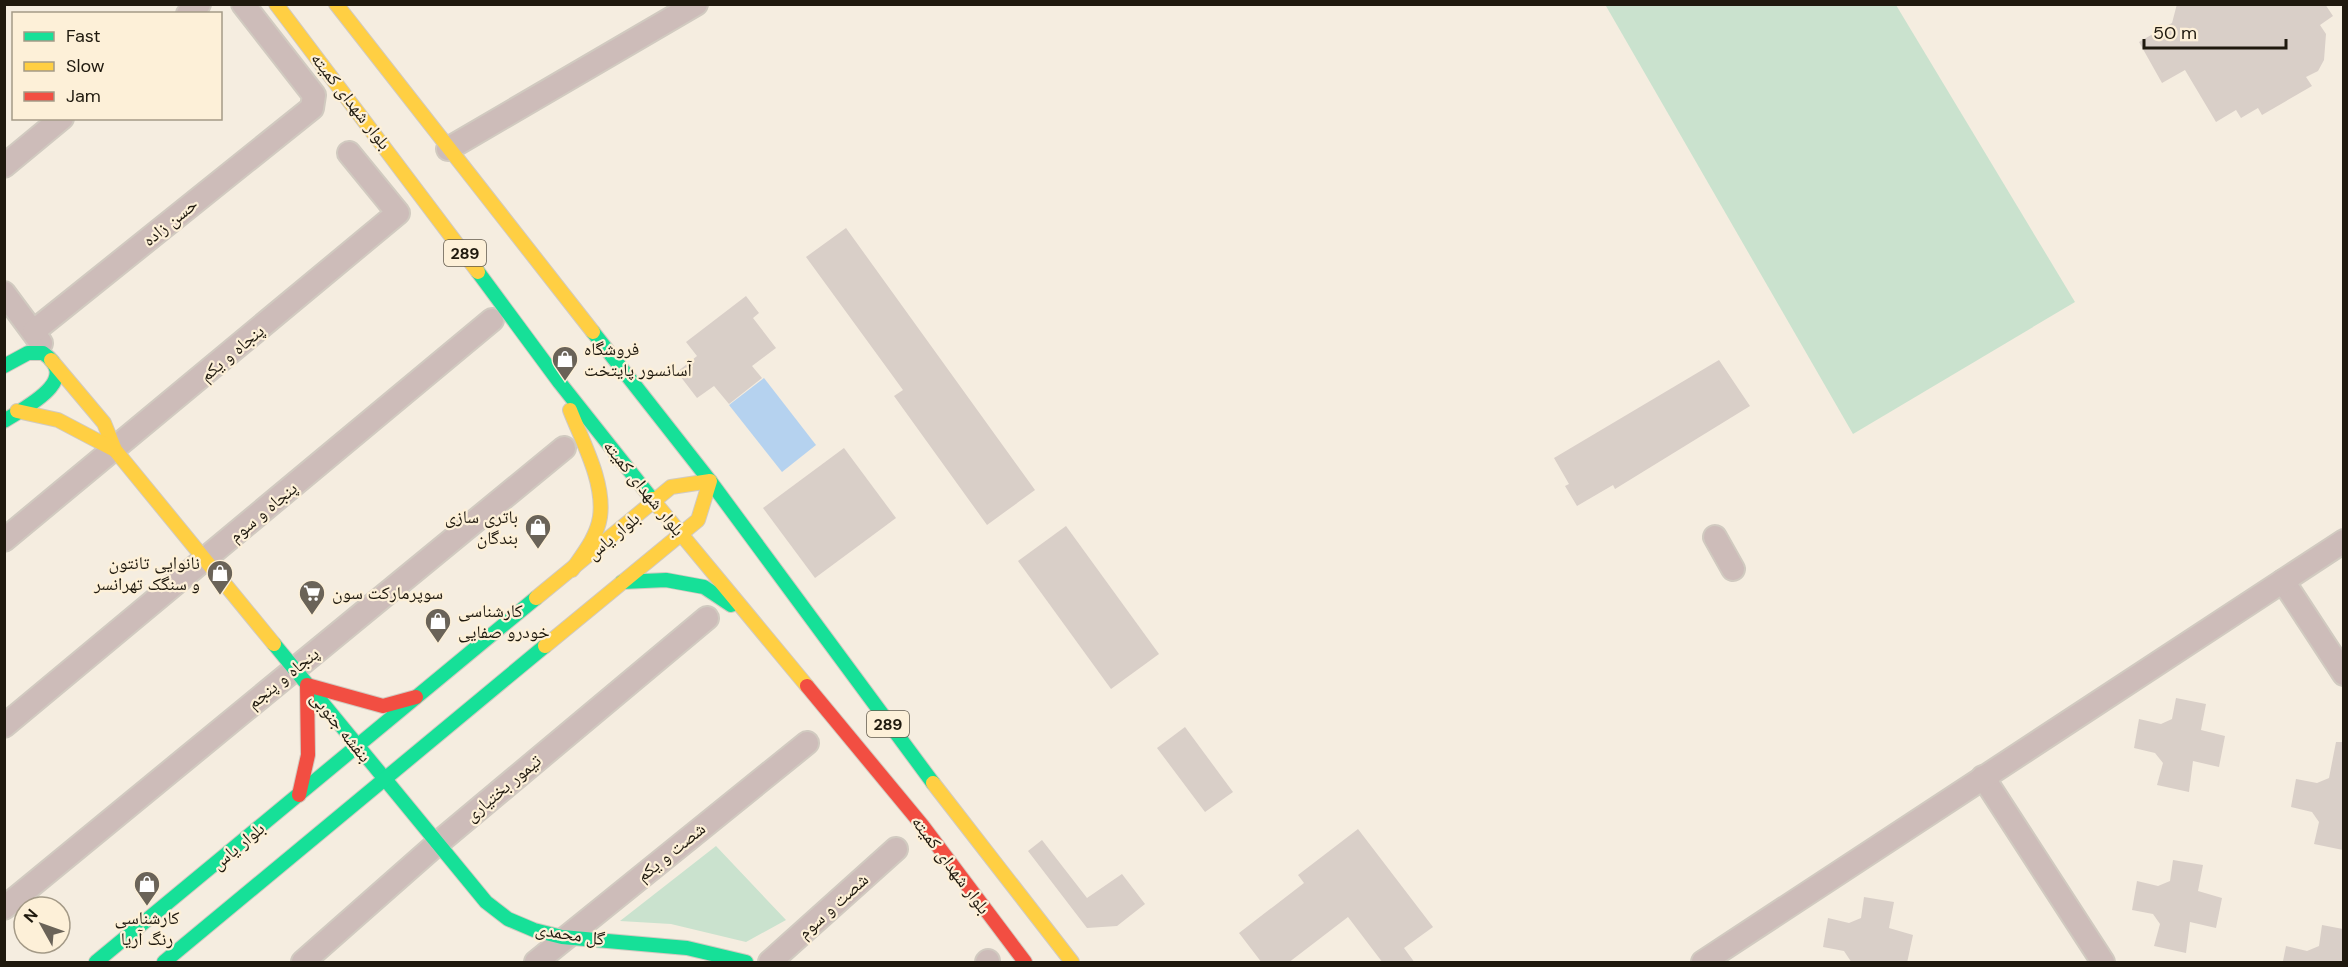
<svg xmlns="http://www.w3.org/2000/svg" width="2348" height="967" viewBox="0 0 2348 967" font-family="'DM Sans','Noto Naskh Arabic',sans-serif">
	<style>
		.green { fill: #cae2ce }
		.water { fill: #b5d2ef }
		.building { fill: #d9cfc8 }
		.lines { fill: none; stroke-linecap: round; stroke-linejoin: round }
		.street-casing { stroke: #d1cac0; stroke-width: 26 }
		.fast-casing { stroke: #d1cac0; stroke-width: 16 }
		.slow-casing { stroke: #d1cac0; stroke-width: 16 }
		.jam-casing { stroke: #d1cac0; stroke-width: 16 }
		.street { stroke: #cdbcb9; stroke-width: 22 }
		.fast { stroke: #16e098; stroke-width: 14 }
		.slow { stroke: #ffcf43; stroke-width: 14 }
		.jam { stroke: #f24e42; stroke-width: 14 }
		.labels { text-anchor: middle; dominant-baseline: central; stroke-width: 4.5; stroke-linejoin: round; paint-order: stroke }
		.shield { fill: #fdf0d8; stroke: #625a4b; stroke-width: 1.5 }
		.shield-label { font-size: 16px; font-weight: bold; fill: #1f190e }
		.street-label { font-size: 18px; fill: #1f190e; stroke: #fdf0d8 }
		.poi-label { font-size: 18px; fill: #1f190e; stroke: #fdf0d8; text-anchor: start }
	</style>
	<rect width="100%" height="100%" fill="#f5ede0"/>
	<g class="green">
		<path d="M 1609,4 L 1896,5 L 2075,302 L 1853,434 L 1606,6 Z"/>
		<path d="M 716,846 L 786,920 L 746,942 L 671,924 L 620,921 Z"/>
	</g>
	<path class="water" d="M 764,378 L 816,445 L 782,472 L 729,405 Z"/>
	<g class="building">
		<path d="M 2177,4 L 2325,4 L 2333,16 L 2320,25 L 2326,34 L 2324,60 L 2318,71 L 2306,77 L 2312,86 L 2262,115 L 2258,108 L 2241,118 L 2236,110 L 2216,122 L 2185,70 L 2162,83 L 2139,42 L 2172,23 Z"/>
		<path d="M 846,228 L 1035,490 L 987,525 L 894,396 L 903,390 L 806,257 Z"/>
		<path d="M 746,296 L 759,313 L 753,318 L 776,348 L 752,366 L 762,378 L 729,404 L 714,386 L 697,398 L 677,372 L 697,356 L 686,342 Z"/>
		<path d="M 1719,360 L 1750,406 L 1615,489 L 1613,485 L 1577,506 L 1565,486 L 1569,484 L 1554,458 Z"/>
		<path d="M 844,448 L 896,518 L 815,578 L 763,508 Z"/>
		<path d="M 1066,526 L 1159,654 L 1111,689 L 1018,561 Z"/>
		<path d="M 2176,698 L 2206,704 L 2201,730 L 2225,736 L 2219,767 L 2193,761 L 2189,792 L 2157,785 L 2163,763 L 2155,753 L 2134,748 L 2139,719 L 2161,724 L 2172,719 Z"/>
		<path d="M 1185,727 L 1233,792 L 1205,812 L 1157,748 Z"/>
		<path d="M 2336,742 L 2343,742 L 2343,850 L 2314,844 L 2319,822 L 2312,812 L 2291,807 L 2296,779 L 2317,783 L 2329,778 Z"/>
		<path d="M 1358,829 L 1433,927 L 1404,948 L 1415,963 L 1383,963 L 1348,917 L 1288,963 L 1262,963 L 1239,933 L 1304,883 L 1298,875 Z"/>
		<path d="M 1042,840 L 1087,898 L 1122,874 L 1145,904 L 1117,926 L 1087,928 L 1028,851 Z"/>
		<path d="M 2173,860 L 2203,865 L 2198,891 L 2222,898 L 2216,928 L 2190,922 L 2186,953 L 2154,946 L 2160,924 L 2153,914 L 2132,910 L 2137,881 L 2158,886 L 2170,881 Z"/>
		<path d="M 1864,897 L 1894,902 L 1889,928 L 1913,935 L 1907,963 L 1852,963 L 1844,951 L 1823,947 L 1828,918 L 1849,923 L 1861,918 Z"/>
		<path d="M 2322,925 L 2343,929 L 2343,963 L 2280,963 L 2283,961 L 2286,946 L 2307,951 L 2319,946 Z"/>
	</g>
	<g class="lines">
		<g class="street-casing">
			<g id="street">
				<path d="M 188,14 L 199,4"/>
				<path d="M 448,149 L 696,4"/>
				<path d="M 4,166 L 62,118"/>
				<path d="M 4,293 L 41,343"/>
				<path d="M 34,331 L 312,108 L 314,95 L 243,4"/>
				<path d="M 1715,537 L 1733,569"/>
				<path d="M 4,540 L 398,213 L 349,153"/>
				<path d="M 2283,581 L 2344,674"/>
				<path d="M 4,726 L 492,320"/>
				<path d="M 1983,777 L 2103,962"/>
				<path d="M 4,908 L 564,448"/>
				<path d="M 303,962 L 438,843 L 707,618"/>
				<path d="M 536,962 L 807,743"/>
				<path d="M 770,962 L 896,849"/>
				<path d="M 987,962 L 988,961"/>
				<path d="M 1703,962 L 2344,541"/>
			</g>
		</g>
		<g class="fast-casing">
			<g id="fast">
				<path d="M 478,272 L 560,383 L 652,499"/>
				<path d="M 593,332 L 710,481 L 933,783"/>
				<path d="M 4,366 L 28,353 L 43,353 C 83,380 24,408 4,421"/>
				<path d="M 622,582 L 666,580 L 704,587 L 731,605"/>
				<path d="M 274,644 L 486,902 L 508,919 L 534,930 L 562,937 L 687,948 L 746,962"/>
				<path d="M 96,962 L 536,598"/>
				<path d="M 164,962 L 545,646"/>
			</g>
		</g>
		<g class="slow-casing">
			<g id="slow">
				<path d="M 276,4 L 478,272"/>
				<path d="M 336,4 L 593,332"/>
				<path d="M 51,360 L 104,423 L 115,450 L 274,644"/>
				<path d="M 570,410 C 582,441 605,482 600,517 C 597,537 583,554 572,570"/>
				<path d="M 17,411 L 58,420 L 115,450"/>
				<path d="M 652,499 L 807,686"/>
				<path d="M 536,598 L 671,487 L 710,481 L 698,520 L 545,646"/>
				<path d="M 933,783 L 1072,962"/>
			</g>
		</g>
		<g class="jam-casing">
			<g id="jam">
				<path d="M 807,686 L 922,825 L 1025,962"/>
				<path d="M 299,795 L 308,755 L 307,685 L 383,706 L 416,697"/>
			</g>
		</g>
		<use href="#street" class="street"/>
		<use href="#fast" class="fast"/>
		<use href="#slow" class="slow"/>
		<use href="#jam" class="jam"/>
	</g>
	<defs>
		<g id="shop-pin" transform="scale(1.35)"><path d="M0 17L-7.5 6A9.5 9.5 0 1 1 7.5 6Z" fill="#6a6358" stroke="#fdf0d8"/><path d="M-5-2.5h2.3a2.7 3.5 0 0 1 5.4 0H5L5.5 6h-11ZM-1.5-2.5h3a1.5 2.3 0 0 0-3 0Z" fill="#fff"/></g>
		<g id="supermarket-pin" transform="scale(1.35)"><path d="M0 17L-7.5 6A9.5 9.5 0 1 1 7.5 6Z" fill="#6a6358" stroke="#fdf0d8"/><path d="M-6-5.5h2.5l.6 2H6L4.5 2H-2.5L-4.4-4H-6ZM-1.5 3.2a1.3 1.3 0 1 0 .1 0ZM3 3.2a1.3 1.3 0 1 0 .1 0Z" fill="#fff"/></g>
	</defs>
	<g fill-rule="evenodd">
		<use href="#shop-pin" x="565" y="359"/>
		<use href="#shop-pin" x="538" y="527"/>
		<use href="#shop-pin" x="220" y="573"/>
		<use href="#supermarket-pin" x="312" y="593"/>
		<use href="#shop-pin" x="438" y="621"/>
		<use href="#shop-pin" x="147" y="884"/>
	</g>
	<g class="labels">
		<g class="shield">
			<rect x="444" y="240" width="42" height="26" rx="4.5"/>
			<rect x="867" y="711" width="42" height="26" rx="4.5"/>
		</g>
		<g class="shield-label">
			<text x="465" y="253">289</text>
			<text x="888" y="724">289</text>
		</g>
		<g class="street-label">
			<text transform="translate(351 101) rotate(52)">بلوار شهدای کمیته</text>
			<text transform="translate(170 222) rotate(-39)">حسن زاده</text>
			<text transform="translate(232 353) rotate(-40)">پنجاه و یکم</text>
			<text transform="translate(644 488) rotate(51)">بلوار شهدای کمیته</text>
			<text transform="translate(263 512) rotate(-40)">پنجاه و سوم</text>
			<text transform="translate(613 536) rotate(-40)">بلوار یاس</text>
			<text transform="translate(283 678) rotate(-39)">پنجاه و پنجم</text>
			<text transform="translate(341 727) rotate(51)">بنفشه جنوبی</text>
			<text transform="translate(503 788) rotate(-40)">تیمور بختیاری</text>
			<text transform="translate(238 846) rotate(-40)">بلوار یاس</text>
			<text transform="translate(671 852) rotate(-39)">شصت و یکم</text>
			<text transform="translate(951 865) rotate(53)">بلوار شهدای کمیته</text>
			<text transform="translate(833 906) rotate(-42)">شصت و سوم</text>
			<text transform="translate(570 934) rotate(9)">گل محمدی</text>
		</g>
		<g class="poi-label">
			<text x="584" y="349">فروشگاه<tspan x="584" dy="21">آسانسور پایتخت</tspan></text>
			<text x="518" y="517" text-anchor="end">باتری سازی<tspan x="518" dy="21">بندگان</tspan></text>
			<text x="200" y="563" text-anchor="end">نانوایی تانتون<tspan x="200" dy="21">و سنگک تهرانسر</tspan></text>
			<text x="332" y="593">سوپرمارکت سون</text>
			<text x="458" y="611">کارشناسی<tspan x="458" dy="21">خودرو صفایی</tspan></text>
			<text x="147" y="918" text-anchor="middle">کارشناسی<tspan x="147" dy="21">رنگ آریا</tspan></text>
		</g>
	</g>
	<rect width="2348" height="967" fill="none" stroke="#1f190e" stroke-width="12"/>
	<rect x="12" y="12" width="210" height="108" fill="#fdf0d8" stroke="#a49a87" stroke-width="1.5"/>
	<rect x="24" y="32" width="30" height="9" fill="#16e098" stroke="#a49a87" stroke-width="1.5"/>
	<text x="66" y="42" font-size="18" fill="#1f190e">Fast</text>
	<rect x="24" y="62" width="30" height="9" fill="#ffcf43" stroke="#a49a87" stroke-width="1.5"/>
	<text x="66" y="72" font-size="18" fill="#1f190e">Slow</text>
	<rect x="24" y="92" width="30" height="9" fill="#f24e42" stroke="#a49a87" stroke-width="1.5"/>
	<text x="66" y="102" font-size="18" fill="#1f190e">Jam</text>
	<g transform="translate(42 925) rotate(310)"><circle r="28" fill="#fdf0d8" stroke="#a49a87" stroke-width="1.5"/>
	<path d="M0-4.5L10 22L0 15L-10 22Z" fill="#6a6358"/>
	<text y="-9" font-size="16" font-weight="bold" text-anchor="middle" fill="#1f190e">N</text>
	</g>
	<path d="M2144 39v9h142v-9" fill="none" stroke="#1f190e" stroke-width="3"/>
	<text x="2153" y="39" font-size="18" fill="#1f190e" stroke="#fdf0d8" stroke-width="4.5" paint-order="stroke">50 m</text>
</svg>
